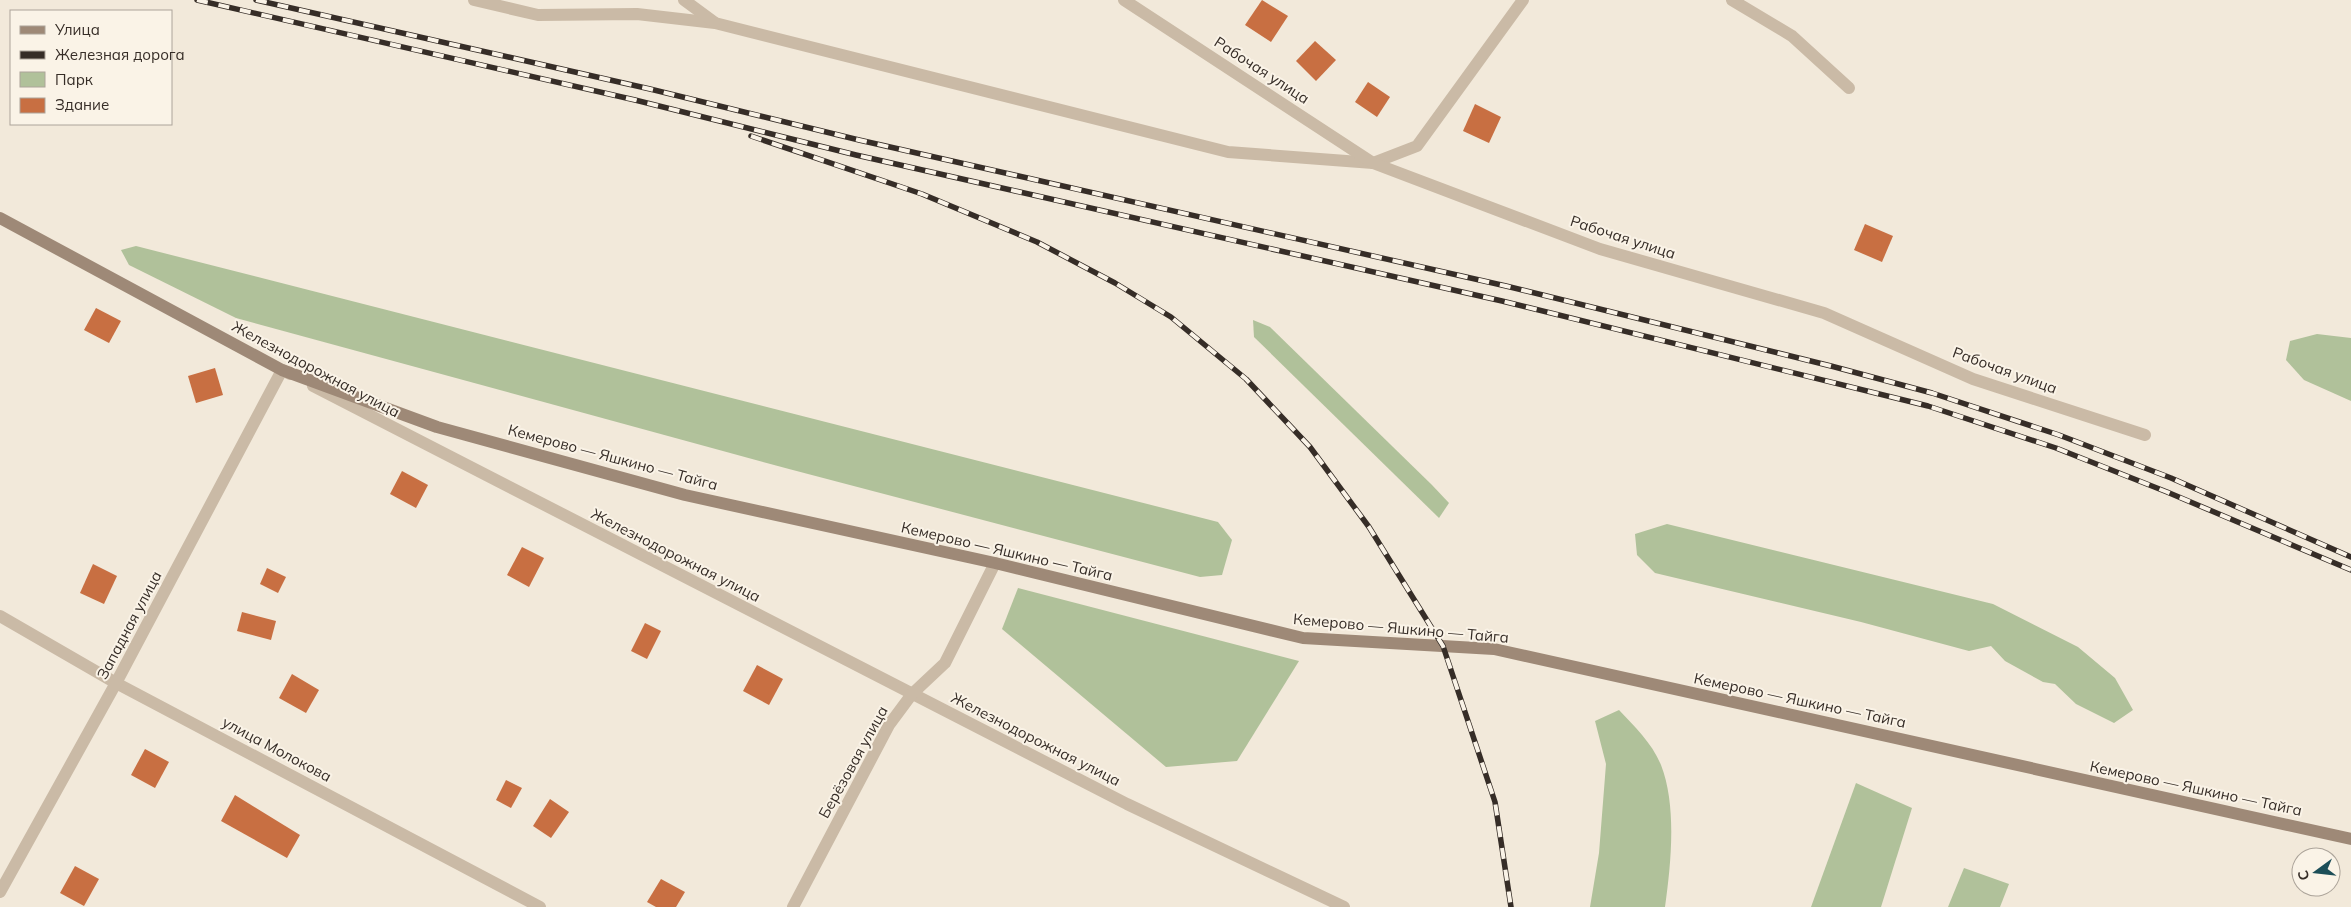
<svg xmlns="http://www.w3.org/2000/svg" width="2351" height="907" viewBox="0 0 2351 907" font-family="Mulish,sans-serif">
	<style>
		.green { fill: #b0c19a }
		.building { fill: #c86f42 }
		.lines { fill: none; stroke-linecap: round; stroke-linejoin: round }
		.street { stroke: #cabaa6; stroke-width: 12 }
		.secondary { stroke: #9e8977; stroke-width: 12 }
		.rail-casing { stroke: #362d27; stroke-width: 5.5 }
		.rail { stroke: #faf3e7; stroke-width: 4; stroke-dasharray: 11; stroke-linecap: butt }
		.labels { text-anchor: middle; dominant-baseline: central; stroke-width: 4; stroke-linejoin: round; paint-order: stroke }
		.street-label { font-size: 15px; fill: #362d27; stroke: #faf3e7 }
	</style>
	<rect width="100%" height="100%" fill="#f2e9da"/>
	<g class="green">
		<path d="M 136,246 L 1218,522 L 1232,540 L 1222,575 L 1200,577 L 789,469 L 236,318 L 129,265 L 121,250 Z"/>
		<path d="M 1253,320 L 1270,327 L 1432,485 L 1449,503 L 1439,518 L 1254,337 Z"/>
		<path d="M 2317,334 L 2351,338 L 2351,401 L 2304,380 L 2286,360 L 2290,341 Z"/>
		<path d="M 1667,524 L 1993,604 L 2078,647 L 2115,678 L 2133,710 L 2114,723 L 2076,704 L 2055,684 L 2043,682 L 2005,661 L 1991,646 L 1969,651 L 1861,622 L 1655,573 L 1637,555 L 1635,534 Z"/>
		<path d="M 1018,588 L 1299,661 L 1237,761 L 1166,767 L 1002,629 Z"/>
		<path d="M 1619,710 C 1635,727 1652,743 1661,765 C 1677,806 1671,864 1665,907 L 1590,907 L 1599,853 L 1606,764 L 1595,721 Z"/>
		<path d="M 1856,783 L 1912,808 L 1881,907 L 1811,907 Z"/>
		<path d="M 1964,868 L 2009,884 L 2000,907 L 1948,907 Z"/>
	</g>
	<g class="building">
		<path d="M 1262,0 L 1288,16 L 1271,42 L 1245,25 Z"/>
		<path d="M 1315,41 L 1336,60 L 1316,81 L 1296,61 Z"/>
		<path d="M 1368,82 L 1390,97 L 1377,117 L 1355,102 Z"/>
		<path d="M 1475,104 L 1501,117 L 1489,143 L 1463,131 Z"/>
		<path d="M 1865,224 L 1893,236 L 1882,262 L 1854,250 Z"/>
		<path d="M 96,308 L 121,321 L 109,343 L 84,330 Z"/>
		<path d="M 215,368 L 223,395 L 196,403 L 188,376 Z"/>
		<path d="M 402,471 L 428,485 L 416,508 L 390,494 Z"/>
		<path d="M 522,547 L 544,558 L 529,587 L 507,575 Z"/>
		<path d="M 93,564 L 117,576 L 104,604 L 80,593 Z"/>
		<path d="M 267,568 L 286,577 L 278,593 L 260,584 Z"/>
		<path d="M 242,612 L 276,621 L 271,640 L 237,631 Z"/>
		<path d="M 645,623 L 661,631 L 647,659 L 631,651 Z"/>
		<path d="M 757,665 L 783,679 L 769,705 L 743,691 Z"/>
		<path d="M 292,674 L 319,690 L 306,713 L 279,698 Z"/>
		<path d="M 145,749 L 169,762 L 155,788 L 131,775 Z"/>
		<path d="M 506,780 L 522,788 L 511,808 L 496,800 Z"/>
		<path d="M 235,795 L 300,835 L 287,858 L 221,821 Z"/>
		<path d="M 550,799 L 569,812 L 551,838 L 533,826 Z"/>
		<path d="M 75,866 L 99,879 L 84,906 L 60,893 Z"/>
		<path d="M 661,879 L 685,892 L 676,907 L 656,907 L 647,902 Z"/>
	</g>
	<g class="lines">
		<g class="street">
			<path d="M 474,0 L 538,15 L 637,14 L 715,23 L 1228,152 L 1373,163 L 1417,146 L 1523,0"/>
			<path d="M 684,0 L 714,22"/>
			<path d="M 1124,0 L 1373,163 L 1600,249 L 1824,313 L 1973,379 L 2145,435"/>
			<path d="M 1732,0 L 1792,36 L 1849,88"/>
			<path d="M 313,386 L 1127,804 L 1344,907"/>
			<path d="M 0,616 L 116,683 L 540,907"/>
			<path d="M 0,892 L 116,683 L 282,370 L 290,374"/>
			<path d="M 793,907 L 889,725 L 912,694 L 945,663 L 995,563"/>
		</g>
		<path class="secondary" d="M 0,218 L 282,370 L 437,427 L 685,495 L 995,563 L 1303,638 L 1494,649 L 2351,839"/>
		<g class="rail-casing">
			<g id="rail">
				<path d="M 197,0 L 635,100 L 856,155 L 1502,301 L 1928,406 L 2056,448 L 2167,492 L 2351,570"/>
				<path d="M 256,0 L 650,89 L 859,140 L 1506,286 L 1831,366 L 1932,393 L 2059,435 L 2171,478 L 2351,557"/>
				<path d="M 751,136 L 922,194 L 1037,242 L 1115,283 L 1171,317 L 1246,379 L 1310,447 L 1369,527 L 1443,646 L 1495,802 L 1511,907"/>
			</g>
		</g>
		<use href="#rail" class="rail"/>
	</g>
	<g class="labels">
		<g class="street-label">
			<text transform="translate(1262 70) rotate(33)">Рабочая улица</text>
			<text transform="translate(1623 237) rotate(18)">Рабочая улица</text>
			<text transform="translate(316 369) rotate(28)">Железнодорожная улица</text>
			<text transform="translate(2005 370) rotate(20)">Рабочая улица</text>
			<text transform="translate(613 457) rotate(15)">Кемерово — Яшкино — Тайга</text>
			<text transform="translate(1007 551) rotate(13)">Кемерово — Яшкино — Тайга</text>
			<text transform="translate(676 555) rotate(27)">Железнодорожная улица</text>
			<text transform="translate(129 625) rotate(-62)">Западная улица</text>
			<text transform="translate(1401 628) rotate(5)">Кемерово — Яшкино — Тайга</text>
			<text transform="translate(1800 700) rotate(12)">Кемерово — Яшкино — Тайга</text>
			<text transform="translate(1036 739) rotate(27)">Железнодорожная улица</text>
			<text transform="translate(277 749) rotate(28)">улица Молокова</text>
			<text transform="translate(853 762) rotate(-61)">Берёзовая улица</text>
			<text transform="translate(2196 788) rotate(12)">Кемерово — Яшкино — Тайга</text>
		</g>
	</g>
	<rect x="10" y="10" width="162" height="115" fill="#faf3e7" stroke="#aca49a"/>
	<rect x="20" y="26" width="25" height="8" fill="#9e8977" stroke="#aca49a"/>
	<text x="55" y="35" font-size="15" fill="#362d27">Улица</text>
	<rect x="20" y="51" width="25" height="8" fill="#362d27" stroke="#aca49a"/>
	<text x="55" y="60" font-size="15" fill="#362d27">Железная дорога</text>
	<rect x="20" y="72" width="25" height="15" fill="#b0c19a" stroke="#aca49a"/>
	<text x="55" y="85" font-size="15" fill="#362d27">Парк</text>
	<rect x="20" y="98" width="25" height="15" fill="#c86f42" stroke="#aca49a"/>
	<text x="55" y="110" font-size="15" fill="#362d27">Здание</text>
	<g transform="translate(2316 872) rotate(255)"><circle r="24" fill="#faf3e7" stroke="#aca49a"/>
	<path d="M0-4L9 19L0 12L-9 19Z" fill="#1c4e58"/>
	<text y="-8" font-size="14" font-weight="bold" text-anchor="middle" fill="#362d27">С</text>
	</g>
</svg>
